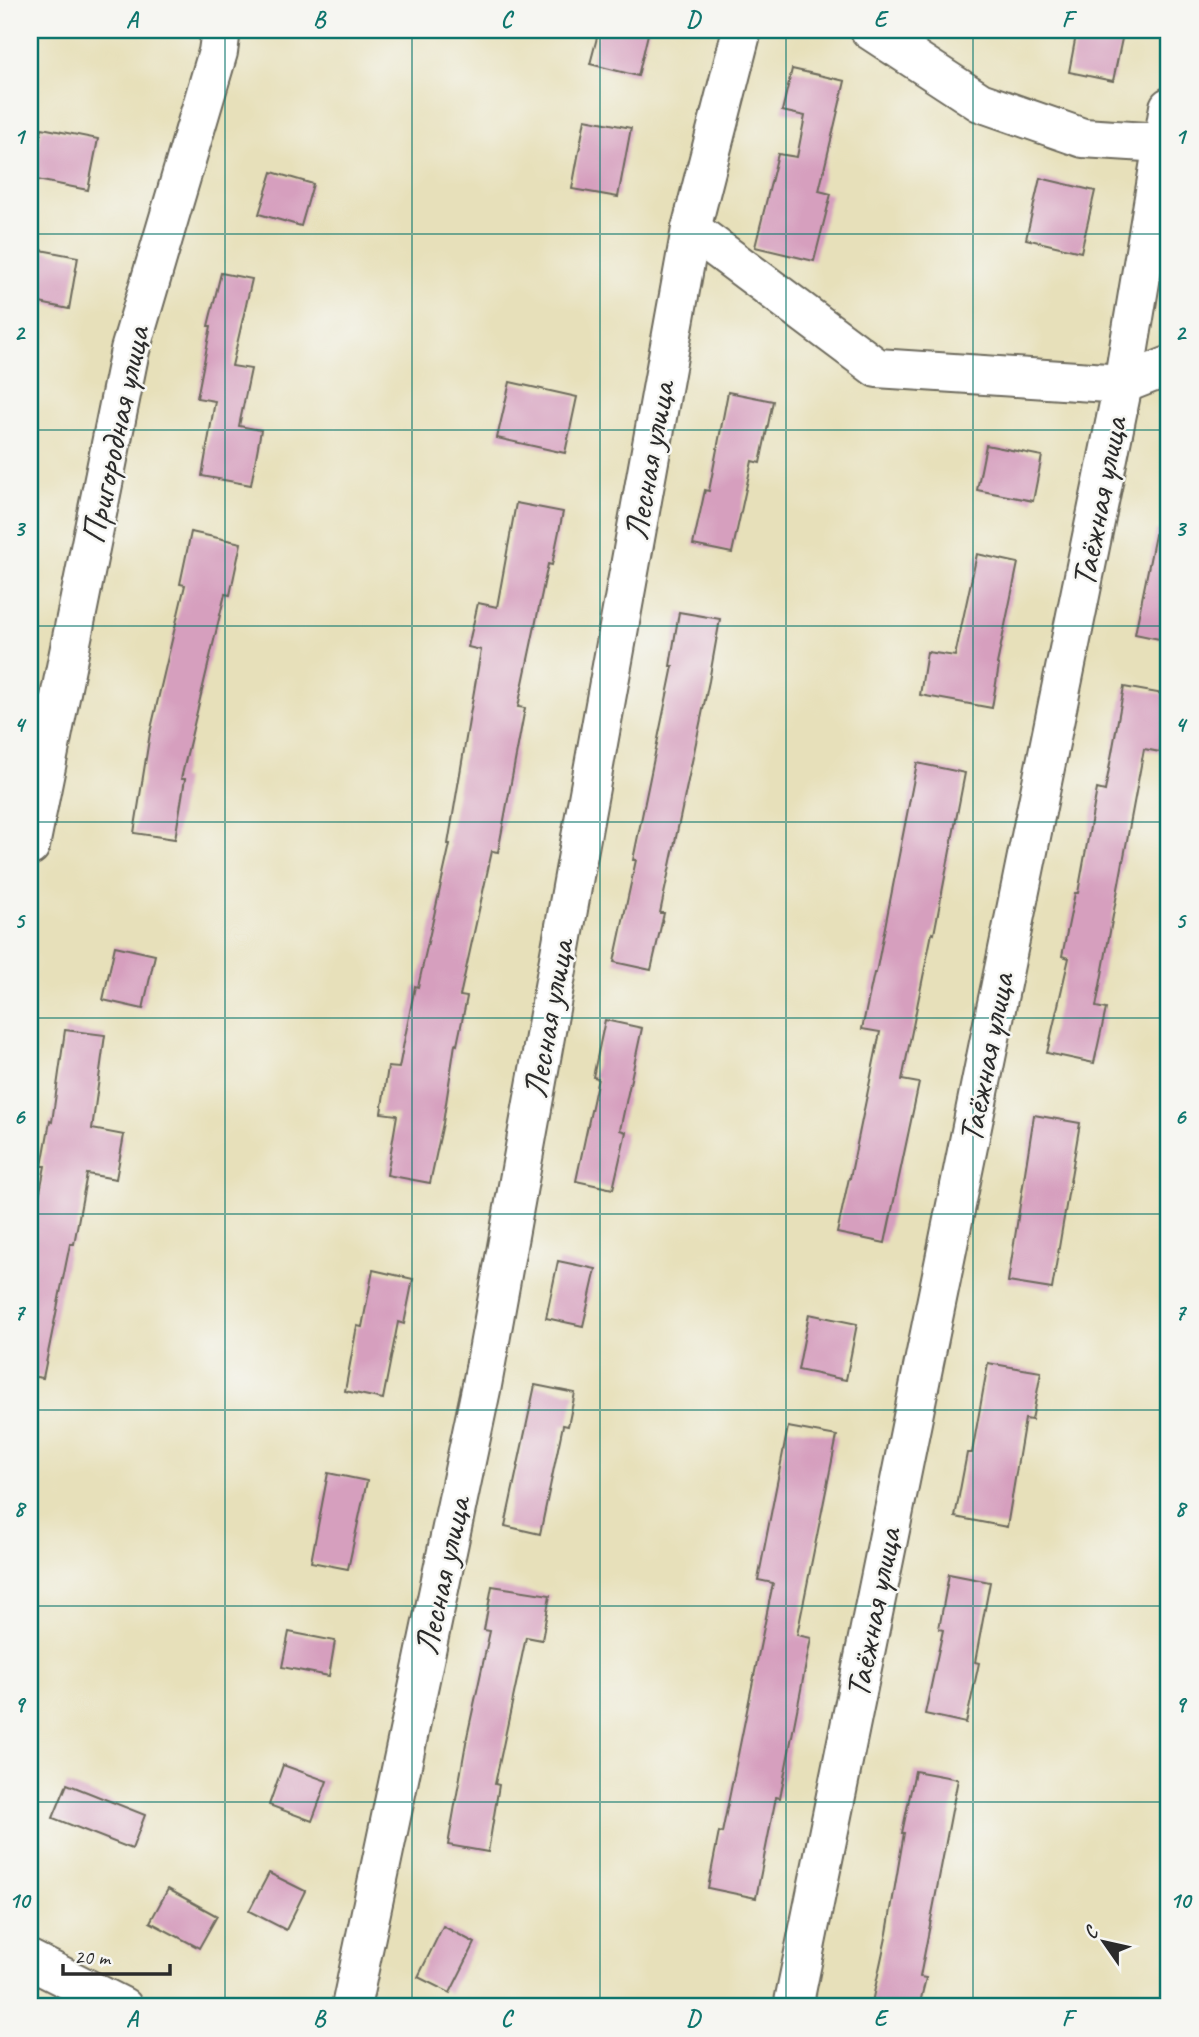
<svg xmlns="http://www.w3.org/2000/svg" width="1199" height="2037" viewBox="0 0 1199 2037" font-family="Caveat,sans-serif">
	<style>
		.building { fill: #d69fbe }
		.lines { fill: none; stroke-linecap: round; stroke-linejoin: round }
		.street-casing { stroke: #6d6a5d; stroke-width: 42 }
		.primary-casing { stroke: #6d6a5d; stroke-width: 42 }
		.street { stroke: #fff; stroke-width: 38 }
		.primary { stroke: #fff; stroke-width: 38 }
		.grid { fill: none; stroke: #0f766e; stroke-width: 2; stroke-opacity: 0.55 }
		.labels { text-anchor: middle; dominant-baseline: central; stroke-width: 5; stroke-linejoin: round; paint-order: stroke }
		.street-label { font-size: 35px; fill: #2b2b2b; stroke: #f6f6f2 }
		.neatline { fill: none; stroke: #0f766e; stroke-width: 2.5 }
		.grid-label { font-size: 23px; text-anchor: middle; font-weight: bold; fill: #0f766e }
	</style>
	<rect width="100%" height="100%" fill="#f6f6f2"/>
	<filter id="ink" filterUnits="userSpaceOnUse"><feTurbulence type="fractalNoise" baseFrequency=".0143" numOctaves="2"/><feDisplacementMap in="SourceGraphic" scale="14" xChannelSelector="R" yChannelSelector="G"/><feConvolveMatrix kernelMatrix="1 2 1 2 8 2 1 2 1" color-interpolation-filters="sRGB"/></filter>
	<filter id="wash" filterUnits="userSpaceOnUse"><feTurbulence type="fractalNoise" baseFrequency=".00686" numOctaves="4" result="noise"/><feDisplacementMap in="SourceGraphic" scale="28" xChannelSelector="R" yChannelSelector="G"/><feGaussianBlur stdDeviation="1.57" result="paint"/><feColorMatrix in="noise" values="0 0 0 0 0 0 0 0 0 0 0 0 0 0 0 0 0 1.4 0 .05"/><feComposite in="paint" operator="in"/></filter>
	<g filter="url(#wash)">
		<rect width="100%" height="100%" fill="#e7e0ba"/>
		<g id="blocks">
			<g class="building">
				<path d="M 599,30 L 649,30 L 638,76 L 590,64 Z"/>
				<path d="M 1077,30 L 1104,30 L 1123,34 L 1113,81 L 1069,72 Z"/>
				<path d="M 792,69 L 845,81 L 819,191 L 831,194 L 814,261 L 755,247 L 778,154 L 797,157 L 805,116 L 782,111 Z"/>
				<path d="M 585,119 L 631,128 L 618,197 L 572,189 Z"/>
				<path d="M 42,128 L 98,139 L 88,190 L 32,179 Z"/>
				<path d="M 272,172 L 313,184 L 301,226 L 259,214 Z"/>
				<path d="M 1040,178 L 1095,191 L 1081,252 L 1026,239 Z"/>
				<path d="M 30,248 L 78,257 L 69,309 L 30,301 Z"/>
				<path d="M 221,273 L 252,279 L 232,366 L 251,369 L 239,426 L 261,430 L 251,485 L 202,476 L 215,401 L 197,398 L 211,326 L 208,326 Z"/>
				<path d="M 510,382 L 577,397 L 565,453 L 497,438 Z"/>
				<path d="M 728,392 L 773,401 L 760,463 L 752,461 L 732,553 L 693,545 L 705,490 L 709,491 Z"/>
				<path d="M 986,445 L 1042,456 L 1033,501 L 977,490 Z"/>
				<path d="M 516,503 L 563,512 L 552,565 L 548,564 L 518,707 L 525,708 L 498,852 L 492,851 L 460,996 L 467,997 L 457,1045 L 455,1044 L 443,1123 L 430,1183 L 387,1175 L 397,1115 L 381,1113 L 388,1067 L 399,1068 L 415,986 L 418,987 L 450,844 L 448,844 L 481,650 L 468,647 L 478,603 L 497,607 Z"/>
				<path d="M 1156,530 L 1169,531 L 1169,641 L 1135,634 Z"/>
				<path d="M 191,532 L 241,543 L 230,595 L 225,594 L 181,779 L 185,779 L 175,839 L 134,833 L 150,733 L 185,585 L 180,584 Z"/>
				<path d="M 977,554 L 1018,563 L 997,664 L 999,665 L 992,708 L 920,695 L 927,652 L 955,656 Z"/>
				<path d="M 679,612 L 720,619 L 709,681 L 660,913 L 664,913 L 651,970 L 614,962 L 636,860 L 633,860 L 673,666 L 670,666 Z"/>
				<path d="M 1124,687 L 1169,695 L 1169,703 L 1160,752 L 1144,749 L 1096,1007 L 1106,1009 L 1094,1063 L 1047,1053 L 1069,958 L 1062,956 L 1075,893 L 1078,893 L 1097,789 L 1105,791 Z"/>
				<path d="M 917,763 L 965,773 L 934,934 L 932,933 L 902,1080 L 919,1083 L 885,1243 L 837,1233 L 849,1178 L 850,1178 L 880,1032 L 862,1029 L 874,973 L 876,973 Z"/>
				<path d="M 115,946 L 155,955 L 143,1009 L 103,1000 Z"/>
				<path d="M 605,1020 L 642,1028 L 620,1130 L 626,1132 L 613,1189 L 576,1181 L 598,1078 L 593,1077 Z"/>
				<path d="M 65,1030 L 105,1035 L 92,1129 L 124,1135 L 116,1179 L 87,1174 L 74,1244 L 70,1244 L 43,1378 L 30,1376 L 30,1242 L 45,1166 L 42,1166 L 50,1121 L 52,1122 Z"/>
				<path d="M 1034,1115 L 1080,1123 L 1052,1289 L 1008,1282 Z"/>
				<path d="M 558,1261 L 596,1269 L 583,1326 L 546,1318 Z"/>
				<path d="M 373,1270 L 413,1279 L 404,1324 L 398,1322 L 383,1399 L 345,1391 L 357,1326 L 362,1327 Z"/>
				<path d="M 809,1314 L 857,1324 L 846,1380 L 798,1370 Z"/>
				<path d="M 988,1363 L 1041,1372 L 1032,1420 L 1025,1419 L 1007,1527 L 955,1517 L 967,1453 L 972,1453 Z"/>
				<path d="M 535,1385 L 575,1393 L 568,1426 L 563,1425 L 540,1534 L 505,1526 Z"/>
				<path d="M 788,1427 L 837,1436 L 797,1635 L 811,1638 L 780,1798 L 776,1797 L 756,1898 L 708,1888 L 719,1832 L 722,1833 L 773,1583 L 758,1580 Z"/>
				<path d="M 328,1473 L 367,1481 L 348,1569 L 311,1562 Z"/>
				<path d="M 949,1574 L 990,1582 L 975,1662 L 979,1663 L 966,1723 L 925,1714 L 943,1630 L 939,1629 Z"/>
				<path d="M 492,1586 L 550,1595 L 542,1640 L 526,1637 L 495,1784 L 499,1785 L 488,1852 L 448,1845 L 467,1737 L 490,1631 L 484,1630 Z"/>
				<path d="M 289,1632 L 335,1641 L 329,1676 L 282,1667 Z"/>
				<path d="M 283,1765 L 327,1781 L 312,1821 L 269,1805 Z"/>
				<path d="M 915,1771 L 958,1779 L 920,1977 L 926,1978 L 919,2007 L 871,2007 L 887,1933 L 904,1833 L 902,1833 Z"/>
				<path d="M 67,1784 L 145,1815 L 132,1849 L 53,1818 Z"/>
				<path d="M 269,1873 L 305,1891 L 286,1930 L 249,1911 Z"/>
				<path d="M 168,1889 L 217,1916 L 199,1948 L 150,1922 Z"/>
				<path d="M 443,1926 L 475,1943 L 450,1993 L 418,1977 Z"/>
			</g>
		</g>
	</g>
	<g filter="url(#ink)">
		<use href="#blocks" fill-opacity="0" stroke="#6d6a5d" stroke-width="2"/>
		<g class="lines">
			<g class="street-casing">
				<g id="street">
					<path d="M 870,30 L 980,102 L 1083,138 L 1162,143"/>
					<path d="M 691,229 L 877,368 L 1123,384 L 1169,366"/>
					<path d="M 30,846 L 130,350 L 218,52 L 221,30"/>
					<path d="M 351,2007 L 482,1385 L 691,229 L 742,30"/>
					<path d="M 793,2007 L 1123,384 L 1169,107"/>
				</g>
			</g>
			<g class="primary-casing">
				<path id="primary" d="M 30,1960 L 123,2007"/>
			</g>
			<use href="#street" class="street"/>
			<use href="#primary" class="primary"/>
		</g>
	</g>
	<path class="grid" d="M 225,30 L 225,2007M 412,30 L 412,2007M 600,30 L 600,2007M 786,30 L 786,2007M 973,30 L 973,2007M 30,234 L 1169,234M 30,430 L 1169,430M 30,626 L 1169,626M 30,822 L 1169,822M 30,1018 L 1169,1018M 30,1214 L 1169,1214M 30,1410 L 1169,1410M 30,1606 L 1169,1606M 30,1802 L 1169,1802"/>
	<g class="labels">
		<g class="street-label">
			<text transform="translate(115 435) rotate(-78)">Пригородная улица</text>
			<text transform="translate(649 461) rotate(-80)">Лесная улица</text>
			<text transform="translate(1099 502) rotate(-79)">Таёжная улица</text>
			<text transform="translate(548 1019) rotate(-80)">Лесная улица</text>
			<text transform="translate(986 1058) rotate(-79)">Таёжная улица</text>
			<text transform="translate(442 1576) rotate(-78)">Лесная улица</text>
			<text transform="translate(873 1613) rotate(-79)">Таёжная улица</text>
		</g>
	</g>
	<rect width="1199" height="2037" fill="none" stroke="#f6f6f2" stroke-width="77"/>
	<g transform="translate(1104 1942) rotate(304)" stroke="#f6f6f2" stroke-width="5" paint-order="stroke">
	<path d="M0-5L12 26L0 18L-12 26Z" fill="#2b2b2b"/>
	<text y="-10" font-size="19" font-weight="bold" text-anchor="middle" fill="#2b2b2b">С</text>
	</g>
	<path d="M63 1964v10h107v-10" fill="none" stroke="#2b2b2b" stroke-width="3.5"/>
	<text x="74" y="1964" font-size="21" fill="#2b2b2b" stroke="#f6f6f2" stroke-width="5" paint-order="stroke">20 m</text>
	<rect x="38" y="38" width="1122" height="1960" class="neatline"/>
	<g class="grid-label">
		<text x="132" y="27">A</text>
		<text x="319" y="27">B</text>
		<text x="506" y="27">C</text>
		<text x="693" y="27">D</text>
		<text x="880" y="27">E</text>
		<text x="1067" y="27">F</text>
		<text x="19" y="144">1</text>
		<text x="1180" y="144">1</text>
		<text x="19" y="340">2</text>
		<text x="1180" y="340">2</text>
		<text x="19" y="536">3</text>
		<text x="1180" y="536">3</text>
		<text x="19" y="732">4</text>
		<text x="1180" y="732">4</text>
		<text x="19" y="928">5</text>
		<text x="1180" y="928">5</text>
		<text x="19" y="1124">6</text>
		<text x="1180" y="1124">6</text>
		<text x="19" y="1320">7</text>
		<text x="1180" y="1320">7</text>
		<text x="19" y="1516">8</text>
		<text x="1180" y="1516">8</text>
		<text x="19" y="1712">9</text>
		<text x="1180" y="1712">9</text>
		<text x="19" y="1908">10</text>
		<text x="1180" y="1908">10</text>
		<text x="132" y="2026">A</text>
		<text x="319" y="2026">B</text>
		<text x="506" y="2026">C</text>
		<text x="693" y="2026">D</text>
		<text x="880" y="2026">E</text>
		<text x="1067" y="2026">F</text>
	</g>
</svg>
